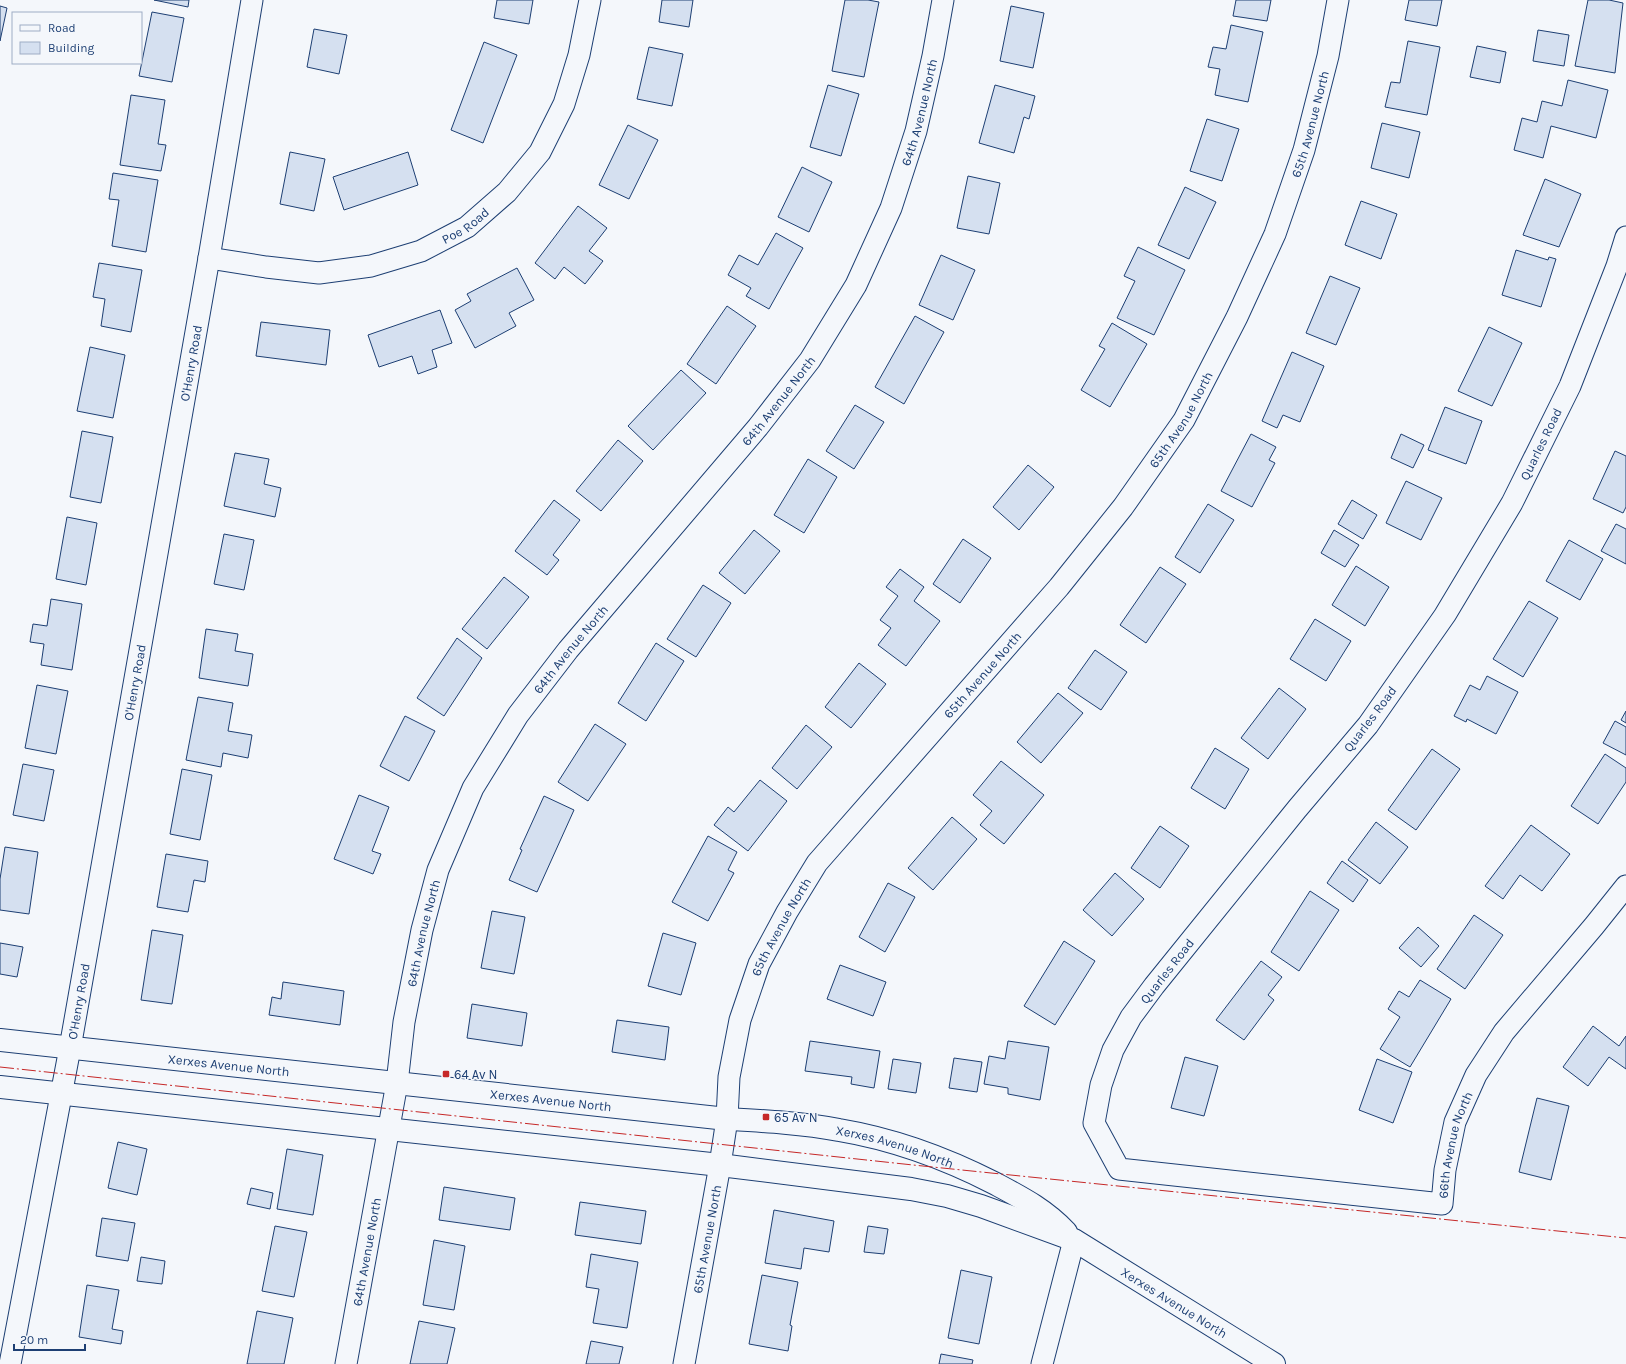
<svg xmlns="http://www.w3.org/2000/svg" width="1626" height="1364" viewBox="0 0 1626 1364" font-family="Karla,sans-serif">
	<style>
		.building { fill: #d5e0f0; stroke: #1d3f73 }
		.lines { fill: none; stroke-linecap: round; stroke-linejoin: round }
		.minor-casing { stroke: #1d3f73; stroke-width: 23 }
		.tertiary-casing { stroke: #1d3f73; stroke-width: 24 }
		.minor { stroke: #f4f7fb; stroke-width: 21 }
		.tertiary { stroke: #f4f7fb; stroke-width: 22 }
		.power { stroke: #c62828; stroke-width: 1; stroke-dasharray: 14 3 2 3; stroke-linecap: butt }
		.poi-dot { fill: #c62828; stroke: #f4f7fb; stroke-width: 1.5 }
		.labels { text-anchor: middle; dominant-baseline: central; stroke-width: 3; stroke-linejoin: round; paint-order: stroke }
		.street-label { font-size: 13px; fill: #1d3f73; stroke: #f4f7fb }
		.poi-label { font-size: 13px; fill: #1d3f73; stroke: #f4f7fb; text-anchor: start }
	</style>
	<rect width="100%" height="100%" fill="#f4f7fb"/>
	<g class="building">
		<path d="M 154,0 L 189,0 L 188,7 Z"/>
		<path d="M 497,0 L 533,0 L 529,24 L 494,18 Z"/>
		<path d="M 662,0 L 693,0 L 689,27 L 659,22 Z"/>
		<path d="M 845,0 L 868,0 L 879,2 L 864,77 L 832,71 Z"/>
		<path d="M 1236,0 L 1271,0 L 1267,21 L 1233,16 Z"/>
		<path d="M 1409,0 L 1442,0 L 1437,26 L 1405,20 Z"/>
		<path d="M 1588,0 L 1609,0 L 1623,3 L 1615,73 L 1575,66 Z"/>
		<path d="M 0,6 L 7,8 L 0,41 Z"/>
		<path d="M 1011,6 L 1044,13 L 1033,68 L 1000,61 Z"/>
		<path d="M 152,12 L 184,18 L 172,82 L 139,76 Z"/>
		<path d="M 1231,25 L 1263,32 L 1248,102 L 1215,95 L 1220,69 L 1208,67 L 1213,47 L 1226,49 Z"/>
		<path d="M 314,29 L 347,35 L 339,74 L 307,67 Z"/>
		<path d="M 1538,30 L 1569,35 L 1564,66 L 1533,61 Z"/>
		<path d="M 1408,41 L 1440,47 L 1427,115 L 1385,107 L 1391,82 L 1400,83 Z"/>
		<path d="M 484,42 L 517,55 L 483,143 L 451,130 Z"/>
		<path d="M 1477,46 L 1506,52 L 1500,83 L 1470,77 Z"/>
		<path d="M 649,47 L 683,54 L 672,106 L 637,99 Z"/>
		<path d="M 1568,80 L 1608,90 L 1596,138 L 1551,126 L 1543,158 L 1514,150 L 1522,118 L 1537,122 L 1542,101 L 1562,106 Z"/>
		<path d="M 828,85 L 859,94 L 841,156 L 810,147 Z"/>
		<path d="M 995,85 L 1035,96 L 1029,119 L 1024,117 L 1014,153 L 979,143 Z"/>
		<path d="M 131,95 L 165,100 L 158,144 L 166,145 L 161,171 L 120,165 Z"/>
		<path d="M 1207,119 L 1239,129 L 1222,181 L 1190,171 Z"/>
		<path d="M 1382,123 L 1420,132 L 1409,178 L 1371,168 Z"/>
		<path d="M 628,125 L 658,140 L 629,199 L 599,185 Z"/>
		<path d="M 290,152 L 325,159 L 314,211 L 280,204 Z"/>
		<path d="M 408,152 L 418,185 L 344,210 L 333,177 Z"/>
		<path d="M 802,167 L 832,182 L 809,232 L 778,217 Z"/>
		<path d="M 113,173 L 158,180 L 146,252 L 112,246 L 119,200 L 109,199 Z"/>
		<path d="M 968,176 L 1000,183 L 989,234 L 957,228 Z"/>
		<path d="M 1545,179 L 1581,194 L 1559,247 L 1523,235 Z"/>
		<path d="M 1185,187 L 1216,202 L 1189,259 L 1158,245 Z"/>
		<path d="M 1361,201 L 1397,214 L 1381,259 L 1345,245 Z"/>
		<path d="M 578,206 L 607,228 L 589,251 L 603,261 L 585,284 L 564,267 L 555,279 L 535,263 Z"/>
		<path d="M 776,233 L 803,248 L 769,309 L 746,296 L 751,288 L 728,275 L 739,255 L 758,265 Z"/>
		<path d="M 1138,247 L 1185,270 L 1154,335 L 1117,318 L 1135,281 L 1124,276 Z"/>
		<path d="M 1516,250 L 1548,260 L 1549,257 L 1556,259 L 1541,307 L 1502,295 Z"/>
		<path d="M 941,255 L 975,270 L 953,320 L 919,305 Z"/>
		<path d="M 99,263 L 142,270 L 131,332 L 101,326 L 105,299 L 93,297 Z"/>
		<path d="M 517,268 L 534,300 L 509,313 L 516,326 L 475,348 L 455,310 L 471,301 L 467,294 Z"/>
		<path d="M 1330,276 L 1360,288 L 1336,345 L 1306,333 Z"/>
		<path d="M 727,306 L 756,326 L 716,384 L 687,364 Z"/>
		<path d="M 440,310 L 452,343 L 432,350 L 437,367 L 418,374 L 412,356 L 379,367 L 368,335 Z"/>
		<path d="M 915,316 L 944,332 L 904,404 L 875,387 Z"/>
		<path d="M 261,322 L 330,330 L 326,365 L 256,356 Z"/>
		<path d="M 1112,323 L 1147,344 L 1110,407 L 1081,390 L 1105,349 L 1099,346 Z"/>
		<path d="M 1489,327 L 1522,343 L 1492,406 L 1458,391 Z"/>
		<path d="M 90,347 L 125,355 L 113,418 L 77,411 Z"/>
		<path d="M 1292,352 L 1324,366 L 1300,422 L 1283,415 L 1277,428 L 1262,421 Z"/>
		<path d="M 681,370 L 706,393 L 653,450 L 628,426 Z"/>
		<path d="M 855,405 L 884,422 L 854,469 L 826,451 Z"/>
		<path d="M 1445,407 L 1482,421 L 1466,464 L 1428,450 Z"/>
		<path d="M 82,431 L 113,437 L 101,503 L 70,497 Z"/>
		<path d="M 1251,434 L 1276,447 L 1269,460 L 1275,463 L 1252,507 L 1221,491 Z"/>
		<path d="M 1401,434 L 1424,445 L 1413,468 L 1391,458 Z"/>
		<path d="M 618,440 L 643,461 L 601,511 L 576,491 Z"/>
		<path d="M 1615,451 L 1626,456 L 1626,507 L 1623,513 L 1593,499 Z"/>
		<path d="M 235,453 L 269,459 L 264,484 L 281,488 L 275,517 L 224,506 Z"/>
		<path d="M 808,459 L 837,477 L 804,533 L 774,515 Z"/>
		<path d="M 1028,465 L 1054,487 L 1019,530 L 993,507 Z"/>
		<path d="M 1406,481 L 1442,498 L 1421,540 L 1386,523 Z"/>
		<path d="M 554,500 L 580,520 L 553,555 L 559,560 L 547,575 L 515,551 Z"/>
		<path d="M 1352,500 L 1377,515 L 1363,539 L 1338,524 Z"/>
		<path d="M 1208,504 L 1234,520 L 1200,573 L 1175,557 Z"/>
		<path d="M 67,517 L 97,523 L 86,585 L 56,579 Z"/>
		<path d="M 1616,524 L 1626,529 L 1626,564 L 1601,551 Z"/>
		<path d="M 754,530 L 780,551 L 745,594 L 719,573 Z"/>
		<path d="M 1334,530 L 1359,545 L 1345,567 L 1321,553 Z"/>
		<path d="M 224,534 L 254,540 L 244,590 L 214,584 Z"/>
		<path d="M 963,539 L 991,558 L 960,603 L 933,584 Z"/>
		<path d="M 1569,540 L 1603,559 L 1580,600 L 1546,581 Z"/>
		<path d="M 1356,566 L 1389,587 L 1365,626 L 1332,605 Z"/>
		<path d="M 1160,567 L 1186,584 L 1146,643 L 1120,625 Z"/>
		<path d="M 900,569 L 924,587 L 914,601 L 940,621 L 906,666 L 878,645 L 891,628 L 880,620 L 898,596 L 886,587 Z"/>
		<path d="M 504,577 L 529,597 L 487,649 L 462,629 Z"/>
		<path d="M 703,585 L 731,603 L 696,657 L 667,639 Z"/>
		<path d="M 51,599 L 82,604 L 72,670 L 41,665 L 44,644 L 30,642 L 33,624 L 47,626 Z"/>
		<path d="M 1529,601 L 1558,618 L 1523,677 L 1493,659 Z"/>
		<path d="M 1315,619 L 1351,641 L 1326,681 L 1290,659 Z"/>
		<path d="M 206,629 L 238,634 L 235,651 L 253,654 L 248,686 L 199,678 Z"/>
		<path d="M 457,638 L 482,658 L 444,716 L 417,698 Z"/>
		<path d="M 656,643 L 684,661 L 646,721 L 618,703 Z"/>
		<path d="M 1095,650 L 1127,672 L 1101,710 L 1068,688 Z"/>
		<path d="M 859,663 L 886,684 L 851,728 L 825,707 Z"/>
		<path d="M 1487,676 L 1518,692 L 1496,734 L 1467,719 L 1466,722 L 1454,716 L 1470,685 L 1480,690 Z"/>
		<path d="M 37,685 L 68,691 L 56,754 L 25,748 Z"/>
		<path d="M 1279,688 L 1306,709 L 1268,759 L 1241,738 Z"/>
		<path d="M 1058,693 L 1083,713 L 1041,763 L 1017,742 Z"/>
		<path d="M 198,697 L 233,703 L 228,731 L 252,735 L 248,758 L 223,753 L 221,767 L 186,760 Z"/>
		<path d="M 1626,711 L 1626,723 L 1621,720 Z"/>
		<path d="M 405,716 L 435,731 L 409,781 L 380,766 Z"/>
		<path d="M 1615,721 L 1626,727 L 1626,755 L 1603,743 Z"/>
		<path d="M 595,724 L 626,744 L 588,801 L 558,782 Z"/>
		<path d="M 806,725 L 832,747 L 797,789 L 772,768 Z"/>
		<path d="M 1215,748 L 1249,769 L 1225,809 L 1191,788 Z"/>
		<path d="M 1432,749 L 1460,769 L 1416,830 L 1388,810 Z"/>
		<path d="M 1605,754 L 1626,768 L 1626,782 L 1598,824 L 1571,806 Z"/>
		<path d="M 1001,761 L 1044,795 L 1004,844 L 980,825 L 992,811 L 973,795 Z"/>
		<path d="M 23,764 L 54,770 L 44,821 L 13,815 Z"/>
		<path d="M 182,769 L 212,775 L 200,840 L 170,834 Z"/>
		<path d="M 760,780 L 787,801 L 748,851 L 714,825 L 728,807 L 734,812 Z"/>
		<path d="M 359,795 L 389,807 L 372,851 L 381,854 L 373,874 L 334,859 Z"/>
		<path d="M 544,796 L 574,810 L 537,892 L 509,880 L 522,850 L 520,849 Z"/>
		<path d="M 952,817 L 977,839 L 933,890 L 908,868 Z"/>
		<path d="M 1376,822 L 1408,847 L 1380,884 L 1348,860 Z"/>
		<path d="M 1531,825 L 1570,854 L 1542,891 L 1520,875 L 1503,899 L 1485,886 Z"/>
		<path d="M 1160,826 L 1189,846 L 1160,888 L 1131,868 Z"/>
		<path d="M 708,836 L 737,852 L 728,870 L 734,873 L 708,921 L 672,902 Z"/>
		<path d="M 5,847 L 38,852 L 29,914 L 0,910 L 0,879 Z"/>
		<path d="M 166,854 L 208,861 L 205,882 L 194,880 L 188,912 L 157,907 Z"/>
		<path d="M 1342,861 L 1368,880 L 1353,902 L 1327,883 Z"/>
		<path d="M 1115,873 L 1144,899 L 1112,936 L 1083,910 Z"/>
		<path d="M 888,883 L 915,897 L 885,952 L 859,937 Z"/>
		<path d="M 1310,891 L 1339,910 L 1299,971 L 1271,952 Z"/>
		<path d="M 492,911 L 525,917 L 514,974 L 481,968 Z"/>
		<path d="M 1474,915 L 1503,935 L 1465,989 L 1437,969 Z"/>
		<path d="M 1418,927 L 1439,946 L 1421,967 L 1399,948 Z"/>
		<path d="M 152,930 L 183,935 L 172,1004 L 141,1000 Z"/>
		<path d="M 663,933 L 696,943 L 681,995 L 648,986 Z"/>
		<path d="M 1064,941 L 1095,961 L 1055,1025 L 1024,1006 Z"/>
		<path d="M 0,943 L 23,947 L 17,977 L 0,974 Z"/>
		<path d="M 1261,961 L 1282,977 L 1268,995 L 1274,1000 L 1244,1040 L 1216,1020 Z"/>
		<path d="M 840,965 L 886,982 L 873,1016 L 827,999 Z"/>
		<path d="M 1420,980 L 1451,999 L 1410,1067 L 1380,1049 L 1400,1017 L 1388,1009 L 1399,991 L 1409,997 Z"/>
		<path d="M 283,982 L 344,991 L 340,1025 L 269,1015 L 272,997 L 281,999 Z"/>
		<path d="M 472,1004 L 527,1013 L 522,1046 L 467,1038 Z"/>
		<path d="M 617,1020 L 669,1027 L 665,1060 L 612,1052 Z"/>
		<path d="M 1593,1026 L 1619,1046 L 1626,1036 L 1626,1069 L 1609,1057 L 1588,1086 L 1563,1067 Z"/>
		<path d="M 810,1041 L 880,1051 L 874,1088 L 851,1084 L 852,1077 L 805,1071 Z"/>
		<path d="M 1008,1041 L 1049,1047 L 1040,1100 L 1008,1094 L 1008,1088 L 984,1084 L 989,1056 L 1005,1059 Z"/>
		<path d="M 1185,1057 L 1218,1066 L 1204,1116 L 1171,1108 Z"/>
		<path d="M 954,1058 L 982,1062 L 977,1092 L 949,1088 Z"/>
		<path d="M 893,1059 L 921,1063 L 916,1093 L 888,1089 Z"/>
		<path d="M 1377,1059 L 1412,1072 L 1393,1123 L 1359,1110 Z"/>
		<path d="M 1537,1098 L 1569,1106 L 1551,1180 L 1519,1172 Z"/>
		<path d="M 118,1142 L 147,1149 L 137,1195 L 108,1188 Z"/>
		<path d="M 287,1149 L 323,1155 L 313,1215 L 277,1209 Z"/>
		<path d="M 444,1187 L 515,1198 L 510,1230 L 439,1220 Z"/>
		<path d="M 251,1188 L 273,1193 L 270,1209 L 247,1204 Z"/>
		<path d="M 580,1202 L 646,1211 L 641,1244 L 575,1235 Z"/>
		<path d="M 774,1210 L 834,1221 L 829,1252 L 804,1248 L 801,1269 L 765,1263 Z"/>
		<path d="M 102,1218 L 135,1223 L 128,1261 L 96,1256 Z"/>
		<path d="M 275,1226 L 307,1232 L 294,1297 L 262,1291 Z"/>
		<path d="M 868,1226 L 888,1229 L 884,1254 L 864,1252 Z"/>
		<path d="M 434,1240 L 465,1246 L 454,1310 L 423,1305 Z"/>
		<path d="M 591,1254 L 638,1262 L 627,1328 L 593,1323 L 599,1289 L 586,1287 Z"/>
		<path d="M 141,1257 L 165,1261 L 162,1284 L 137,1281 Z"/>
		<path d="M 961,1270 L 992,1277 L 979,1344 L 948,1338 Z"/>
		<path d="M 762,1275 L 798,1282 L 790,1325 L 792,1326 L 788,1351 L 749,1344 Z"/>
		<path d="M 87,1285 L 119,1290 L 112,1329 L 123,1331 L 121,1344 L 79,1337 Z"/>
		<path d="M 257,1311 L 293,1318 L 284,1364 L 247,1364 Z"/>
		<path d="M 419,1321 L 455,1328 L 447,1364 L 410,1364 Z"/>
		<path d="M 591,1341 L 623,1347 L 619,1364 L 586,1364 Z"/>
		<path d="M 941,1354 L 973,1360 L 972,1364 L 939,1364 Z"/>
	</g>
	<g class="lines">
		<g class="minor-casing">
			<g id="minor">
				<path id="s1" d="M 1626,237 L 1617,266 L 1570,386 L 1512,503 L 1445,615 L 1368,725 L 1297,809 L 1154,986 L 1131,1017 L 1113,1050 L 1101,1085 L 1094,1123 L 1119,1169 L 1442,1204 L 1445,1170 L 1455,1122 L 1476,1075 L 1504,1032 L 1594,926 L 1626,886"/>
				<path id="s2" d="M 209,258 L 266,267 L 319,273 L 371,266 L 421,251 L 467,227 L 507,192 L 540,152 L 564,104 L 579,55 L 590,0"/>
				<path id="s3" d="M 10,1364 L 70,1048 L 209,258 L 252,0"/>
				<path id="s4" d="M 346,1364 L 397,1083 L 404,1022 L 422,930 L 438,870 L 473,788 L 518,715 L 568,650 L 758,427 L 810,360 L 856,285 L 891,208 L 916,131 L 933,56 L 943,0"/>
				<path id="s5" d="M 684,1364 L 720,1165 L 727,1119 L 729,1077 L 740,1020 L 759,964 L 787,912 L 817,863 L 1059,587 L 1123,507 L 1184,420 L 1237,317 L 1275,234 L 1304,150 L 1328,56 L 1338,0"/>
				<path d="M 1042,1364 L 1074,1240"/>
			</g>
		</g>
		<g class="tertiary-casing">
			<g id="tertiary">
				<path id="s6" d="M 0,1040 L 727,1119 C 764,1121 803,1123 839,1130 C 893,1139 945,1158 994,1183 C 1022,1198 1044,1209 1066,1232"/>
				<path id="s7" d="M 0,1087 L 720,1165 L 911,1189 L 947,1196 L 981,1206 L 1074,1240 L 1274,1364"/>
			</g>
		</g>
		<use href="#minor" class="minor"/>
		<use href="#tertiary" class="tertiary"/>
		<path class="power" d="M 0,1067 L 913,1165 L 1626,1238"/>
	</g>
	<g class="poi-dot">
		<rect x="442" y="1070" width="8" height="8" rx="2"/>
		<rect x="762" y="1113" width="8" height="8" rx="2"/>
	</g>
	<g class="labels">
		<g class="street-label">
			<text stroke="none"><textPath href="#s4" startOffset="1410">64th Avenue North</textPath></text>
			<text stroke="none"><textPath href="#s5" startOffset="1423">65th Avenue North</textPath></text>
			<text stroke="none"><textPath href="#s2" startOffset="267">Poe Road</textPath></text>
			<text stroke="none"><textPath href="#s3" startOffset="1017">O'Henry Road</textPath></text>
			<text stroke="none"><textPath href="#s4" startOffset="1086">64th Avenue North</textPath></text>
			<text stroke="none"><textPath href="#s5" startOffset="1099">65th Avenue North</textPath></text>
			<text transform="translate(1541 444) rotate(-64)">Quarles Road</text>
			<text stroke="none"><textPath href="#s4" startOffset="762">64th Avenue North</textPath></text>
			<text stroke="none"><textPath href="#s5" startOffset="775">65th Avenue North</textPath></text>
			<text stroke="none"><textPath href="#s3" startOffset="693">O'Henry Road</textPath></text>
			<text transform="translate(1370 719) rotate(-53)">Quarles Road</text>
			<text stroke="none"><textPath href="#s5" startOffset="451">65th Avenue North</textPath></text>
			<text stroke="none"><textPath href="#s4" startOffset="438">64th Avenue North</textPath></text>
			<text transform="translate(1167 971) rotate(-52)">Quarles Road</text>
			<text stroke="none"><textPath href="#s3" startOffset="369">O'Henry Road</textPath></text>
			<text stroke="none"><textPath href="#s6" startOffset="230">Xerxes Avenue North</textPath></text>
			<text stroke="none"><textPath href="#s6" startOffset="554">Xerxes Avenue North</textPath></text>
			<text stroke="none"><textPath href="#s1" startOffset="1482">66th Avenue North</textPath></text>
			<text stroke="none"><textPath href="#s6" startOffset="902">Xerxes Avenue North</textPath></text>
			<text stroke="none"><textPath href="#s5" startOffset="127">65th Avenue North</textPath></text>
			<text stroke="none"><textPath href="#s4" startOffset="114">64th Avenue North</textPath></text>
			<text stroke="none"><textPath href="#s7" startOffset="1206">Xerxes Avenue North</textPath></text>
		</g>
		<g class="poi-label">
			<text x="454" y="1074">64 Av N</text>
			<text x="774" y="1117">65 Av N</text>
		</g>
	</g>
	<rect x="12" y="12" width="130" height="52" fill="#f4f7fb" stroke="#9eadc5"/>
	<rect x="20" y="25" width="20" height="6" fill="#f4f7fb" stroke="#9eadc5"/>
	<text x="48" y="32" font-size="12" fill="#1d3f73">Road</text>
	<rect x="20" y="42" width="20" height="12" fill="#d5e0f0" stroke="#9eadc5"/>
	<text x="48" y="52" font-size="12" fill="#1d3f73">Building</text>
	<path d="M14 1344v6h71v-6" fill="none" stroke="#1d3f73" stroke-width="2"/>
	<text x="20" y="1344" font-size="12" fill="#1d3f73" stroke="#f4f7fb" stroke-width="3" paint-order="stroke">20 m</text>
</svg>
